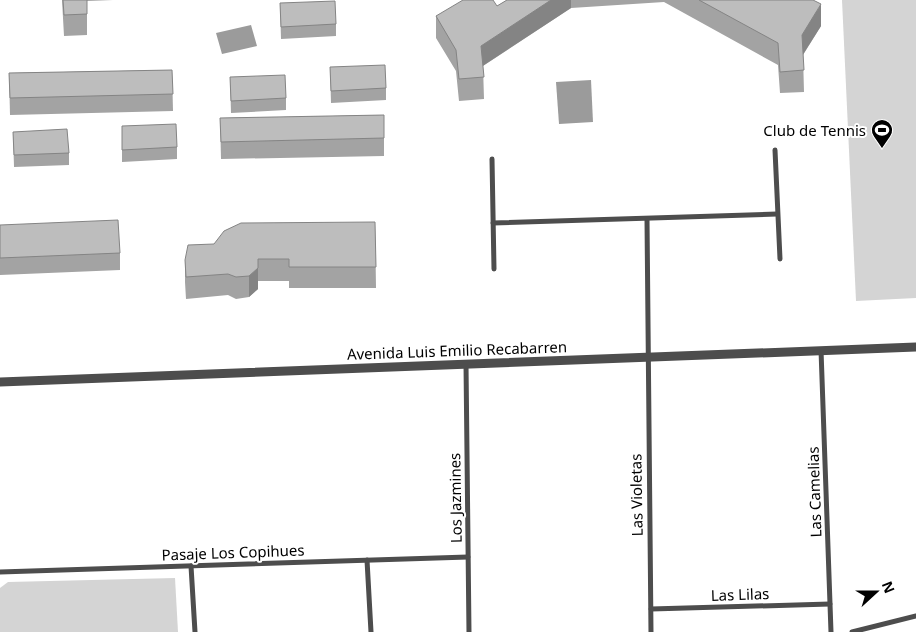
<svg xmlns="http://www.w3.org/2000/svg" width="916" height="632" viewBox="0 0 916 632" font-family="'Noto Sans',sans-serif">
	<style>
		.green { fill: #d4d4d4 }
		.water { fill: #9b9b9b }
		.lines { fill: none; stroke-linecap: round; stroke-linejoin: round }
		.minor { stroke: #4d4d4d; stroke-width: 5 }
		.tertiary { stroke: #4d4d4d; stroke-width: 9 }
		.wall { fill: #a3a3a3 }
		.shaded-wall { fill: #848484 }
		.building { fill: #bdbdbd; stroke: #848484 }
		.labels { text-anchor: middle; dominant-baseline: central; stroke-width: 4; stroke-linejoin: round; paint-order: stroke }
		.poi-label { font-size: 15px; fill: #000; stroke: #fff; text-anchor: end }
		.street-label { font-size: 15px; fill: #000; stroke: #fff }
	</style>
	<rect width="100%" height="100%" fill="#fff"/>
	<g class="green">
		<path d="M 842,0 L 916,0 L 916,298 L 856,301 Z"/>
		<path d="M 175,578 L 178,632 L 0,632 L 0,588 L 8,582 Z"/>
	</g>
	<g class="water">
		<path d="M 251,25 L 257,46 L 222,54 L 216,33 Z"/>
		<path d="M 591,80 L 593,122 L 559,124 L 556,82 Z"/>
	</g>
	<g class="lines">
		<g class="minor">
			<path d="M 775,150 L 780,259"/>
			<path d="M 492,159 L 494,269"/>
			<path d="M 647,219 L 651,632"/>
			<path d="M 493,223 L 777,214"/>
			<path d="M 821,350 L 831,632"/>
			<path d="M 466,364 L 469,632"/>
			<path d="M 367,560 L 371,632"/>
			<path d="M 191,566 L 195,632"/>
			<path d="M 0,572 L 468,557"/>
			<path d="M 651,609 L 830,604"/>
			<path d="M 852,632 L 916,616"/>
		</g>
		<path class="tertiary" d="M 0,382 L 916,347"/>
	</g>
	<g class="wall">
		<path d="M 62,0 L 113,0 L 87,1 L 87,35 L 64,36 Z"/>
		<path d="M 507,0 L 813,0 L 821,26 L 803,55 L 804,92 L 780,93 L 778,65 L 664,2 L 571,8 L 483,66 L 484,99 L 459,101 L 456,71 L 436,38 L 436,16 L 497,6 Z"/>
		<path d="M 280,3 L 336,24 L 336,36 L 281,39 Z"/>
		<path d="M 330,67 L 386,88 L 386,100 L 331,103 Z"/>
		<path d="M 172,70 L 173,111 L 10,115 L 9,73 Z"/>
		<path d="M 230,77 L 286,98 L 286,110 L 231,113 Z"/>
		<path d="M 384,115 L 384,156 L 221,159 L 220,118 Z"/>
		<path d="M 122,126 L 177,147 L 177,159 L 122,162 Z"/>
		<path d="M 13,132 L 69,153 L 69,165 L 14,167 Z"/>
		<path d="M 375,222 L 376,288 L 289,288 L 289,281 L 258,281 L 258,289 L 249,297 L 236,299 L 228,295 L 186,299 L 185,282 L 185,260 L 214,244 Z"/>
		<path d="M 0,225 L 120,253 L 120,270 L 0,275 Z"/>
	</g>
	<g class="shaded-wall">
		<path d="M 551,0 L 571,0 L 571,8 L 481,67 L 481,46 Z"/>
		<path d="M 821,4 L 821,26 L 802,56 L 802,35 Z"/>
		<path d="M 258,268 L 258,289 L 249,297 L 249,276 Z"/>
	</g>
	<g class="building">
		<path d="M 63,0 L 87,0 L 87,14 L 64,15 Z"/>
		<path d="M 463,0 L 493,0 L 497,6 L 507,0 L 551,0 L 481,46 L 484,77 L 459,79 L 456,50 L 436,16 Z"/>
		<path d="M 699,0 L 813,0 L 821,4 L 802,35 L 804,70 L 780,72 L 778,43 Z"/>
		<path d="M 335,1 L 336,24 L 281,27 L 280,3 Z"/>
		<path d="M 385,65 L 386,88 L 331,91 L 330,67 Z"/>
		<path d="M 172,70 L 173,94 L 10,98 L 9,73 Z"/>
		<path d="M 285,75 L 286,98 L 231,101 L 230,77 Z"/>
		<path d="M 384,115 L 384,138 L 221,142 L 220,118 Z"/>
		<path d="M 176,124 L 177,147 L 122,150 L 122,126 Z"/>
		<path d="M 67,129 L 69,153 L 14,155 L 13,132 Z"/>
		<path d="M 118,220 L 120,253 L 0,258 L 0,225 Z"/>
		<path d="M 375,222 L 376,267 L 289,267 L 289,259 L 258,259 L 258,268 L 249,276 L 236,277 L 228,274 L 186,277 L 185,260 L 188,245 L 214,244 L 224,231 L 241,223 Z"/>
	</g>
	<defs>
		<g id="stadium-pin" transform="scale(1.125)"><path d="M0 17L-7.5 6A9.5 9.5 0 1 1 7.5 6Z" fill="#000" stroke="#fff"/><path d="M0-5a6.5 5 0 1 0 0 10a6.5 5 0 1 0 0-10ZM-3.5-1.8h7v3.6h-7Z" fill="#fff"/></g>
	</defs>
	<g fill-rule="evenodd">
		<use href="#stadium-pin" x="882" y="130"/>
	</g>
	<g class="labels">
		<g class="poi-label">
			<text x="866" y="130">Club de Tennis</text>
		</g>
		<g class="street-label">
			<text transform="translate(457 350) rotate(-2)">Avenida Luis Emilio Recabarren</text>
			<text transform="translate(814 492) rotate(-92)">Las Camelias</text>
			<text transform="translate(636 495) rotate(-91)">Las Violetas</text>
			<text transform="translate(455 498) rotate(-91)">Los Jazmines</text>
			<text transform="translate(233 552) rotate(-2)">Pasaje Los Copihues</text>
			<text transform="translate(740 594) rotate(-2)">Las Lilas</text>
		</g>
	</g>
	<g transform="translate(876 592) rotate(69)" stroke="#ffffff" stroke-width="4" paint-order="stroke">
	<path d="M0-4L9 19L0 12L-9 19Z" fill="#000000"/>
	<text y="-8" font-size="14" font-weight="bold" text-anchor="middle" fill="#000000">N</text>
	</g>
</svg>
